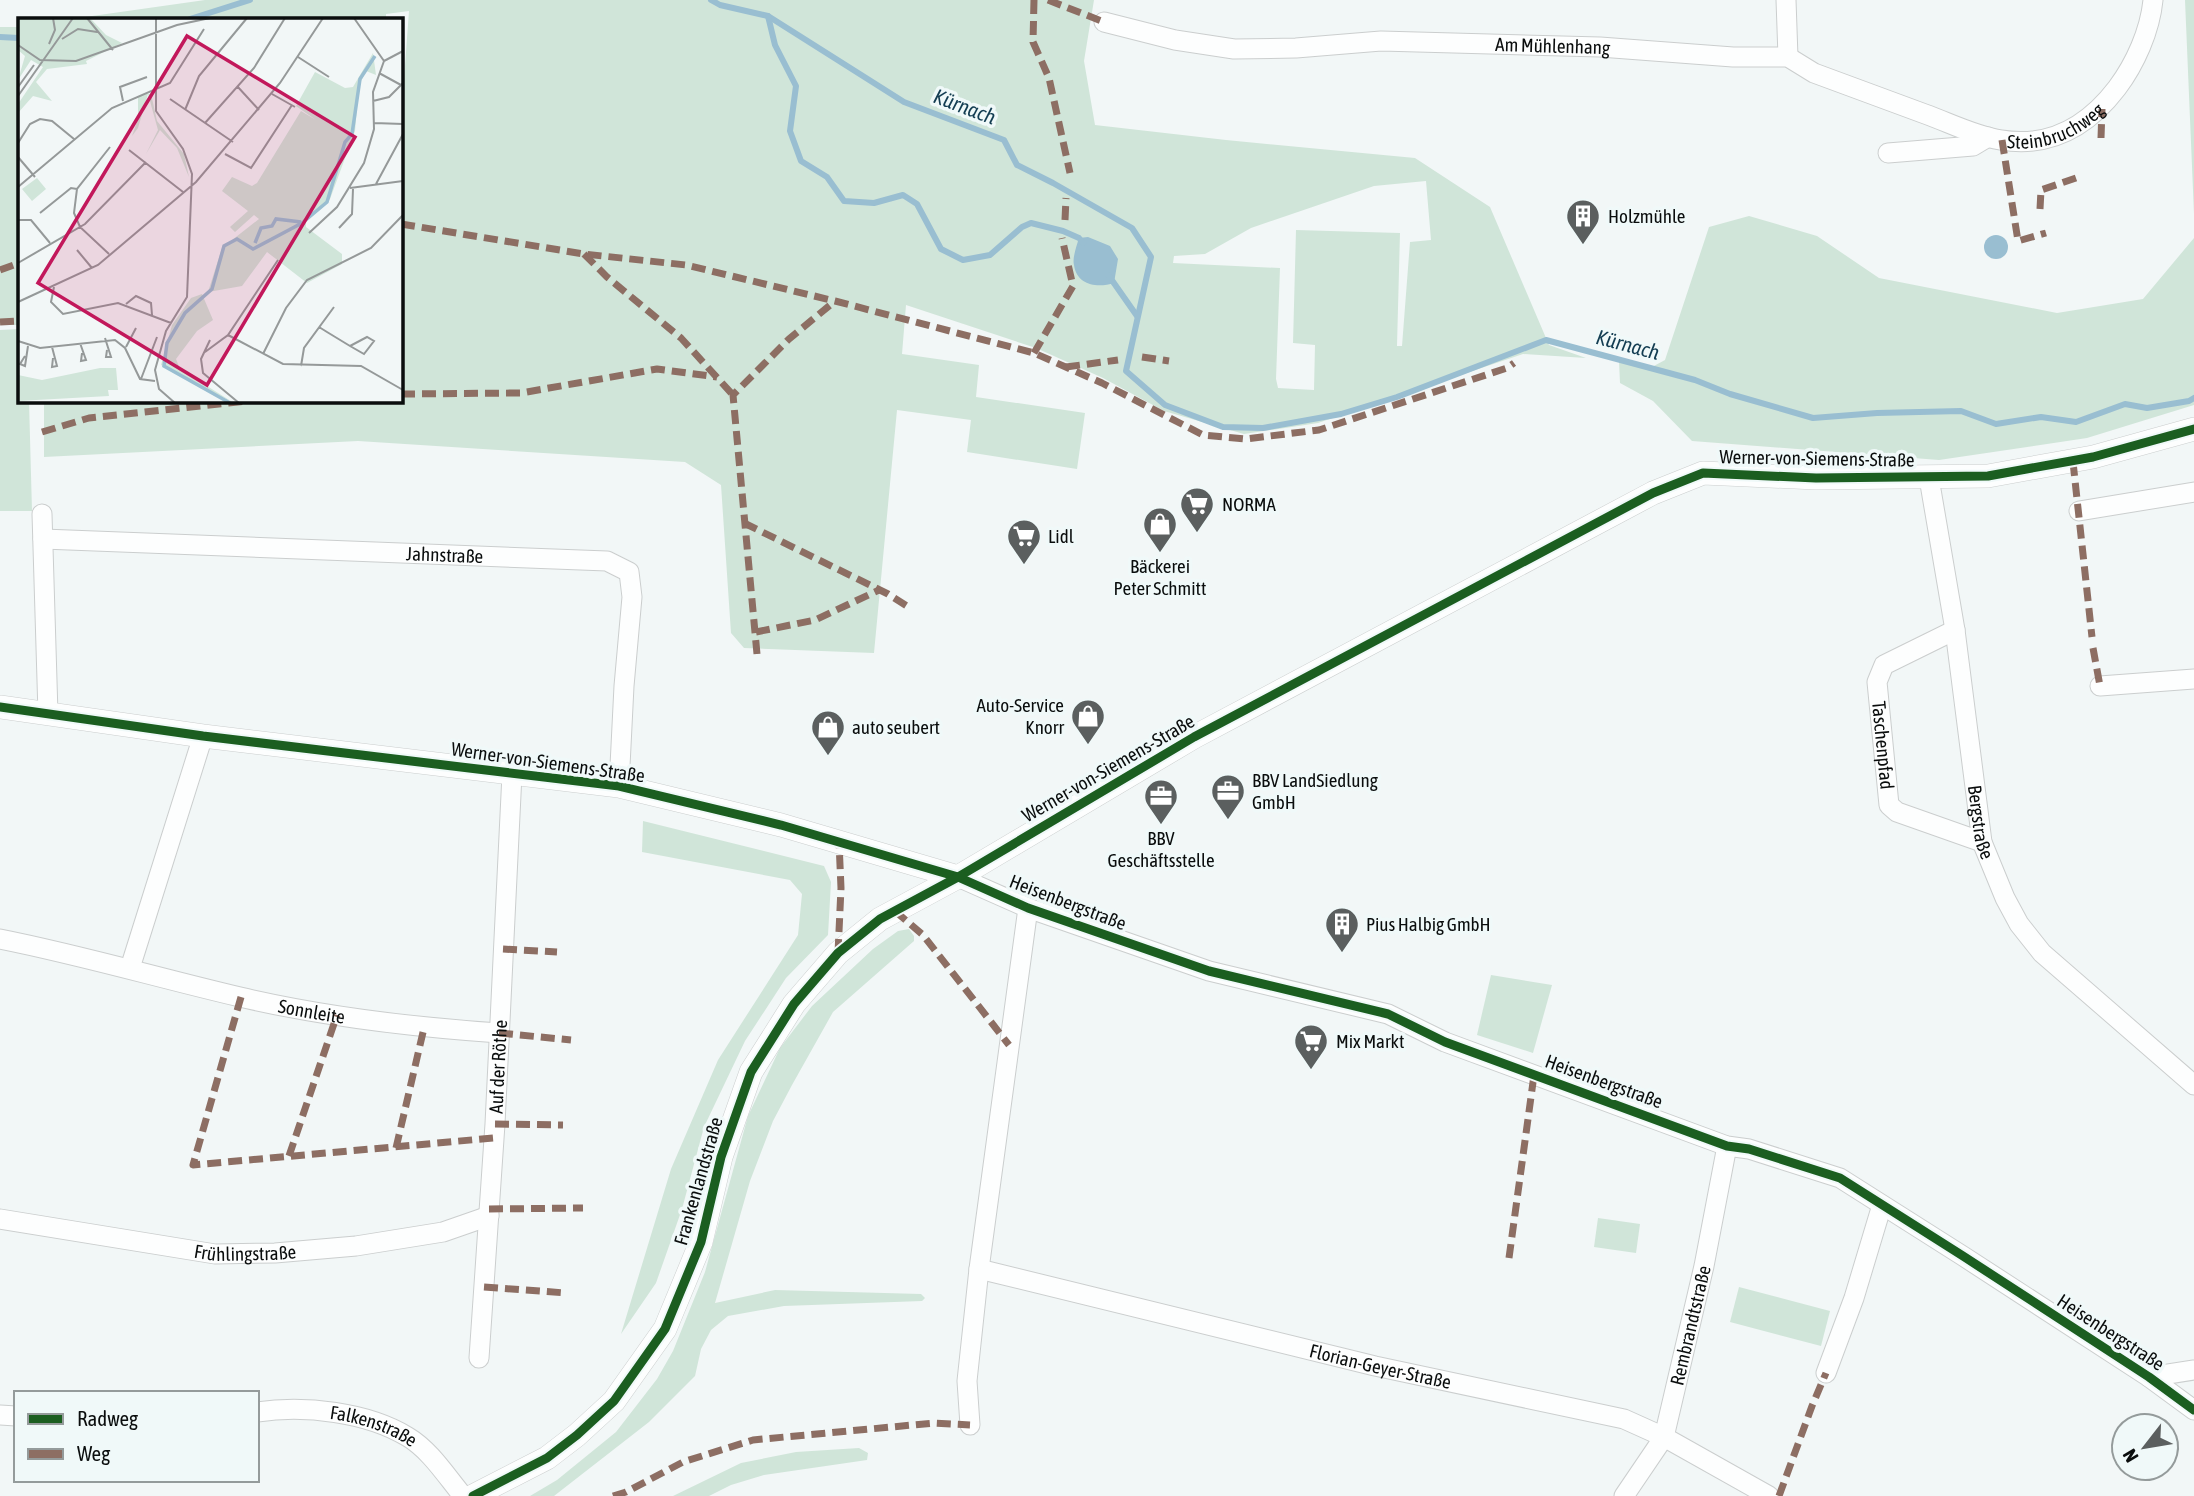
<svg xmlns="http://www.w3.org/2000/svg" width="2194" height="1496" viewBox="0 0 2194 1496" font-family="'Asap Condensed',sans-serif">
	<style>
		.green { fill: #d0e5d9; fill-rule: evenodd }
		.water { fill: #99bed1 }
		.lines { fill: none; stroke-linecap: round; stroke-linejoin: round }
		.stream { stroke: #99bed1; stroke-width: 6 }
		.minor-casing { stroke: #cbcece; stroke-width: 21 }
		.tertiary-casing { stroke: #cbcece; stroke-width: 24 }
		.minor { stroke: #fdfefe; stroke-width: 19 }
		.tertiary { stroke: #fdfefe; stroke-width: 23 }
		.quiet { stroke: #8d6e63; stroke-width: 7; stroke-dasharray: 14 7; stroke-linecap: butt }
		.cycleway-casing { stroke: #f0f9f9; stroke-width: 13 }
		.cycleway { stroke: #1b5e20; stroke-width: 9 }
		.labels { text-anchor: middle; dominant-baseline: central; stroke-width: 7; stroke-linejoin: round; paint-order: stroke }
		.street-label { font-size: 19px; fill: #0a0d0d; stroke: #f0f9f9 }
		.poi-label { font-size: 19px; fill: #0a0d0d; stroke: #f0f9f9; text-anchor: start }
		.water-label { font-size: 21px; font-style: italic; fill: #133d52; stroke: #f0f9f9 }
		.inset-river { fill: none; stroke: #99bed1; stroke-width: 3.5 }
		.inset-road { fill: none; stroke: #959999; stroke-width: 2 }
		.view { fill: #c2185b; fill-opacity: 0.15; stroke: #c2185b; stroke-width: 3.5 }
		.inset-edge { fill: none; stroke: #0a0d0d; stroke-width: 3.5 }
	</style>
	<rect width="100%" height="100%" fill="#f2f7f7"/>
	<g class="green">
		<path d="M 205,0 L 1094,0 L 1084,61 L 1095,125 L 1226,140 L 1415,158 L 1490,207 L 1549,345 L 1586,358 L 1523,354 L 1318,423 L 1244,434 L 1164,411 L 1103,378 L 1036,348 L 906,305 L 902,354 L 979,365 L 976,397 L 1085,413 L 1077,469 L 967,452 L 971,420 L 897,410 L 874,653 L 744,648 L 731,633 L 721,485 L 685,462 L 358,441 L 44,457 L 44,401 L 401,401 L 401,120 L 409,11 L 386,14 L 386,19 L 71,19 ZM 1426,181 L 1431,240 L 1410,242 L 1402,346 L 1397,346 L 1400,233 L 1296,230 L 1293,343 L 1315,345 L 1314,390 L 1278,388 L 1276,379 L 1280,268 L 1173,263 L 1174,256 L 1205,254 L 1251,228 L 1374,186 Z"/>
		<path d="M 2185,0 L 2194,0 L 2194,214 Z"/>
		<rect x="0" y="27" width="19" height="298"/>
		<path d="M 1749,216 L 1817,236 L 1879,278 L 2057,313 L 2143,299 L 2194,238 L 2194,405 L 2087,438 L 1939,460 L 1692,441 L 1653,401 L 1620,383 L 1619,361 L 1652,367 L 1665,360 L 1709,227 Z"/>
		<path d="M 19,329 L 19,401 L 29,401 L 32,511 L 0,511 L 0,330 Z"/>
		<path d="M 643,821 L 824,866 L 831,882 L 828,935 L 786,978 L 745,1041 L 704,1127 L 682,1209 L 656,1283 L 621,1334 L 671,1169 L 718,1060 L 798,935 L 802,894 L 790,880 L 642,852 Z"/>
		<path d="M 909,929 L 914,936 L 914,941 L 833,1012 L 792,1085 L 773,1121 L 750,1181 L 715,1303 L 775,1290 L 921,1294 L 925,1298 L 922,1301 L 784,1306 L 728,1316 L 711,1330 L 701,1349 L 695,1376 L 649,1422 L 554,1496 L 530,1496 L 557,1480 L 616,1432 L 657,1379 L 673,1351 L 705,1272 L 748,1116 L 780,1048 L 812,1006 L 873,949 L 898,931 Z"/>
		<path d="M 1491,975 L 1552,985 L 1533,1053 L 1477,1035 Z"/>
		<path d="M 1598,1218 L 1640,1224 L 1636,1253 L 1594,1247 Z"/>
		<path d="M 1739,1287 L 1830,1311 L 1821,1346 L 1730,1322 Z"/>
		<path d="M 859,1448 L 868,1453 L 867,1460 L 764,1475 L 731,1485 L 709,1496 L 673,1496 L 741,1463 L 796,1452 Z"/>
	</g>
	<g class="water">
		<circle cx="1996" cy="247" r="12"/>
		<path d="M 1088,237 L 1110,246 L 1118,259 L 1114,283 C 1098,288 1077,286 1074,265 C 1072,258 1077,245 1079,238 Z"/>
	</g>
	<g class="lines">
		<g class="stream">
			<path d="M 711,0 L 720,5 L 768,16 L 904,102 L 1004,140 L 1017,165 L 1053,183 L 1132,228 L 1151,257 L 1126,371 L 1165,405 L 1223,427 L 1263,428 L 1341,414 L 1397,397 L 1546,340 L 1695,380 L 1730,394 L 1813,418 L 1877,413 L 1961,411 L 1996,424 L 2041,417 L 2076,422 L 2125,404 L 2147,408 L 2189,401 L 2194,398"/>
			<path d="M 768,16 L 775,45 L 796,86 L 790,131 L 801,161 L 827,177 L 844,201 L 874,203 L 903,195 L 917,204 L 941,249 L 963,260 L 990,255 L 1022,227 L 1031,223 L 1063,231 L 1079,238 L 1083,243"/>
			<path d="M 190,19 L 250,0"/>
			<path d="M 0,37 L 19,38"/>
			<path d="M 1109,276 L 1137,316"/>
		</g>
		<g class="minor-casing">
			<g id="minor">
				<path d="M 1786,0 L 1788,57"/>
				<path id="s1" d="M 1104,22 L 1175,40 L 1234,49 L 1296,48 L 1381,41 L 1600,47 L 1733,57 L 1788,57 L 1814,73 C 1851,87 1888,100 1925,114 C 1950,123 1975,136 2001,140 C 2050,148 2088,126 2117,88 C 2135,64 2150,31 2153,0"/>
				<path d="M 1888,153 L 1973,146 L 1988,137"/>
				<path id="s2" d="M 1929,478 L 1955,630 L 1982,842 L 2005,898 L 2019,924 L 2042,953 L 2194,1085"/>
				<path d="M 2079,511 L 2194,492"/>
				<path d="M 42,514 L 48,714"/>
				<path id="s3" d="M 43,539 L 607,561 L 629,572 L 632,597 L 624,686 L 619,786"/>
				<path id="s4" d="M 1955,630 L 1884,665 L 1877,682 L 1889,805 L 1897,812 L 1982,842"/>
				<path d="M 2100,686 L 2194,679"/>
				<path d="M 958,877 L 1028,908 L 1209,971 L 1388,1014 L 1445,1042 L 1727,1146 L 1749,1149 L 1840,1178 L 1963,1256 L 2149,1377 L 2194,1410"/>
				<path id="s5" d="M 0,939 C 81,955 159,978 240,997 C 325,1017 412,1027 499,1033"/>
				<path d="M 130,968 L 203,736"/>
				<path id="s6" d="M 0,1219 L 215,1254 L 275,1253 L 356,1246 L 443,1232 L 489,1216"/>
				<path id="s7" d="M 979,1269 L 1375,1366 L 1624,1419 L 1664,1437 L 1769,1496"/>
				<path id="s8" d="M 479,1358 L 495,1124 L 512,774"/>
				<path d="M 1826,1373 L 1854,1298 L 1882,1205"/>
				<path d="M 2149,1377 L 2194,1370"/>
				<path id="s9" d="M 257,1412 C 305,1405 367,1412 408,1437 C 430,1450 447,1477 463,1496"/>
				<path d="M 0,1415 L 16,1416"/>
				<path d="M 970,1425 L 967,1381 L 979,1269 L 1028,908"/>
				<path id="s10" d="M 1624,1496 L 1664,1437 L 1704,1266 L 1727,1146"/>
			</g>
		</g>
		<g class="tertiary-casing">
			<g id="tertiary">
				<path d="M 0,707 L 203,736 L 619,786 L 781,825 L 958,877"/>
				<path d="M 473,1496 L 547,1458 L 577,1435 L 614,1401 L 665,1329 L 701,1242 L 721,1157 L 751,1072 L 794,1004 L 838,953 L 880,919 L 958,877 L 1194,737 L 1653,493 L 1703,473 L 1816,478 L 1988,476 L 2093,457 L 2194,429"/>
			</g>
		</g>
		<use href="#minor" class="minor"/>
		<use href="#tertiary" class="tertiary"/>
		<g class="quiet">
			<path d="M 1034,0 L 1033,42 L 1049,78 L 1070,173"/>
			<path d="M 1048,0 L 1104,22"/>
			<path d="M 2101,138 L 2102,109"/>
			<path d="M 2002,140 L 2018,241 L 2046,233"/>
			<path d="M 2040,209 L 2041,190 L 2076,178"/>
			<path d="M 1065,220 L 1066,198"/>
			<path d="M 401,224 L 584,254 L 686,265 L 835,301 L 1034,353 L 1102,383 L 1203,435 L 1245,439 L 1319,430 L 1507,368 L 1514,363"/>
			<path d="M 584,254 L 607,277 L 681,338 L 733,395"/>
			<path d="M 0,270 L 19,263"/>
			<path d="M 0,322 L 19,321"/>
			<path d="M 1034,353 L 1073,286 L 1062,238"/>
			<path d="M 1142,357 L 1169,361"/>
			<path d="M 1066,367 L 1118,360"/>
			<path d="M 401,394 L 521,393 L 657,369 L 717,377"/>
			<path d="M 42,432 L 89,418 L 247,401"/>
			<path d="M 2073,462 L 2092,637"/>
			<path d="M 744,523 L 888,594 L 910,608"/>
			<path d="M 756,632 L 815,620 L 879,590"/>
			<path d="M 2093,648 L 2100,686"/>
			<path d="M 757,654 L 733,395 L 789,339 L 835,301"/>
			<path d="M 895,911 L 923,935 L 1009,1045"/>
			<path d="M 503,949 L 557,952"/>
			<path d="M 838,953 L 841,888 L 839,842"/>
			<path d="M 241,997 L 193,1165 L 493,1138"/>
			<path d="M 499,1033 L 571,1040"/>
			<path d="M 495,1124 L 563,1125"/>
			<path d="M 396,1148 L 424,1028"/>
			<path d="M 289,1156 L 337,1015"/>
			<path d="M 489,1209 L 583,1208"/>
			<path d="M 1509,1258 L 1534,1075"/>
			<path d="M 484,1287 L 566,1293"/>
			<path d="M 613,1496 L 626,1492 L 683,1462 L 753,1440 L 934,1423 L 970,1425"/>
			<path d="M 1779,1496 L 1812,1406 L 1826,1373"/>
		</g>
		<g class="cycleway-casing">
			<g id="cycleway">
				<path d="M 0,707 L 203,736 L 619,786 L 781,825 L 958,877 L 1028,908 L 1209,971 L 1388,1014 L 1445,1042 L 1727,1146 L 1749,1149 L 1840,1178 L 1963,1256 L 2149,1377 L 2194,1410"/>
				<path d="M 473,1496 L 547,1458 L 577,1435 L 614,1401 L 665,1329 L 701,1242 L 721,1157 L 751,1072 L 794,1004 L 838,953 L 880,919 L 958,877 L 1194,737 L 1653,493 L 1703,473 L 1816,478 L 1988,476 L 2093,457 L 2194,429"/>
			</g>
		</g>
		<use href="#cycleway" class="cycleway"/>
	</g>
	<defs>
		<g id="building-pin" transform="scale(1.75)"><path d="M0 17L-7.5 6A9.5 9.5 0 1 1 7.5 6Z" fill="#5b5f5f" stroke="#f0f9f9"/><path d="M-4-6H4V6H1V3H-1V6H-4ZM-2.5-4.3h1.7v1.8h-1.7ZM.8-4.3h1.7v1.8H.8ZM-2.5-1h1.7V.8h-1.7ZM.8-1h1.7V.8H.8Z" fill="#fff"/></g>
		<g id="supermarket-pin" transform="scale(1.75)"><path d="M0 17L-7.5 6A9.5 9.5 0 1 1 7.5 6Z" fill="#5b5f5f" stroke="#f0f9f9"/><path d="M-6-5.5h2.5l.6 2H6L4.5 2H-2.5L-4.4-4H-6ZM-1.5 3.2a1.3 1.3 0 1 0 .1 0ZM3 3.2a1.3 1.3 0 1 0 .1 0Z" fill="#fff"/></g>
		<g id="shop-pin" transform="scale(1.75)"><path d="M0 17L-7.5 6A9.5 9.5 0 1 1 7.5 6Z" fill="#5b5f5f" stroke="#f0f9f9"/><path d="M-5-2.5h2.3a2.7 3.5 0 0 1 5.4 0H5L5.5 6h-11ZM-1.5-2.5h3a1.5 2.3 0 0 0-3 0Z" fill="#fff"/></g>
		<g id="office-pin" transform="scale(1.75)"><path d="M0 17L-7.5 6A9.5 9.5 0 1 1 7.5 6Z" fill="#5b5f5f" stroke="#f0f9f9"/><path d="M-6-3h4V-5.5h4V-3h4V5H-6ZM-1-4.5V-3h2v-1.5ZM-6 0V1H6V0Z" fill="#fff"/></g>
	</defs>
	<g fill-rule="evenodd">
		<use href="#building-pin" x="1583" y="216"/>
		<use href="#supermarket-pin" x="1197" y="504"/>
		<use href="#shop-pin" x="1160" y="524"/>
		<use href="#supermarket-pin" x="1024" y="536"/>
		<use href="#shop-pin" x="1088" y="716"/>
		<use href="#shop-pin" x="828" y="727"/>
		<use href="#office-pin" x="1228" y="791"/>
		<use href="#office-pin" x="1161" y="796"/>
		<use href="#building-pin" x="1342" y="924"/>
		<use href="#supermarket-pin" x="1311" y="1041"/>
	</g>
	<g class="labels">
		<g class="street-label">
			<text stroke="none"><textPath href="#s1" startOffset="452">Am Mühlenhang</textPath></text>
			<text stroke="none"><textPath href="#s1" startOffset="975">Steinbruchweg</textPath></text>
			<text transform="translate(1817 458) rotate(1)">Werner-von-Siemens-Straße</text>
			<text stroke="none"><textPath href="#s3" startOffset="402">Jahnstraße</textPath></text>
			<text stroke="none"><textPath href="#s4" startOffset="161">Taschenpfad</textPath></text>
			<text transform="translate(548 762) rotate(8)">Werner-von-Siemens-Straße</text>
			<text transform="translate(1108 768) rotate(-30)">Werner-von-Siemens-Straße</text>
			<text stroke="none"><textPath href="#s2" startOffset="348">Bergstraße</textPath></text>
			<text transform="translate(1068 902) rotate(21)">Heisenbergstraße</text>
			<text stroke="none"><textPath href="#s5" startOffset="320">Sonnleite</textPath></text>
			<text stroke="none"><textPath href="#s8" startOffset="292">Auf der Röthe</textPath></text>
			<text transform="translate(1604 1081) rotate(20)">Heisenbergstraße</text>
			<text transform="translate(698 1181) rotate(-74)">Frankenlandstraße</text>
			<text stroke="none"><textPath href="#s6" startOffset="248">Frühlingstraße</textPath></text>
			<text stroke="none"><textPath href="#s10" startOffset="186">Rembrandtstraße</textPath></text>
			<text transform="translate(2111 1332) rotate(33)">Heisenbergstraße</text>
			<text stroke="none"><textPath href="#s7" startOffset="413">Florian-Geyer-Straße</textPath></text>
			<text stroke="none"><textPath href="#s9" startOffset="119">Falkenstraße</textPath></text>
		</g>
		<g class="poi-label">
			<text x="1608" y="216">Holzmühle</text>
			<text x="1222" y="504">NORMA</text>
			<text x="1048" y="536">Lidl</text>
			<text x="1160" y="566" text-anchor="middle">Bäckerei<tspan x="1160" dy="22">Peter Schmitt</tspan></text>
			<text x="1064" y="705" text-anchor="end">Auto-Service<tspan x="1064" dy="22">Knorr</tspan></text>
			<text x="852" y="727">auto seubert</text>
			<text x="1252" y="780">BBV LandSiedlung<tspan x="1252" dy="22">GmbH</tspan></text>
			<text x="1161" y="838" text-anchor="middle">BBV<tspan x="1161" dy="22">Geschäftsstelle</tspan></text>
			<text x="1366" y="924">Pius Halbig GmbH</text>
			<text x="1336" y="1041">Mix Markt</text>
		</g>
		<g class="water-label">
			<text transform="translate(965 106) rotate(21)">Kürnach</text>
			<text transform="translate(1628 344) rotate(15)">Kürnach</text>
		</g>
	</g>
	<g transform="translate(18 18)">
		<rect width="385" height="385" fill="#f2f7f7"/>
		<path d="M 0,0 L 72,0 L 88,17 L 104,25 L 68,43 L 69,46 L 29,51 L 18,64 L 34,83 L 15,78 L 0,95 L 0,86 L 25,49 L 13,42 L 0,62 L 7,38 L 0,32 ZM 355,35 L 358,57 L 348,53 L 341,67 L 337,113 L 312,181 L 288,203 L 288,209 L 324,236 L 324,246 L 289,265 L 249,234 L 224,268 L 190,274 L 204,230 L 241,201 L 236,197 L 217,214 L 212,209 L 230,193 L 204,173 L 214,159 L 234,168 L 239,165 L 283,93 L 298,102 L 278,88 L 297,54 L 327,70 L 335,69 ZM 128,76 L 133,76 L 139,103 L 166,136 L 171,159 L 159,130 L 142,112 L 128,136 L 140,112 L 130,76 L 120,110 L 114,118 L 120,101 L 120,79 ZM 19,160 L 28,171 L 14,183 L 4,171 ZM 184,276 L 195,302 L 179,313 L 158,341 L 162,351 L 216,385 L 143,347 L 154,307 L 173,280 ZM 82,350 L 98,350 L 100,372 L 90,372 L 91,378 L 0,383 L 0,357 L 24,362 Z" fill="#d0e5d9"/>
		<path class="inset-river" d="M 237,225 L 243,210 L 254,208 L 258,201 L 283,204M 212,385 L 146,348 L 149,325 L 167,295 L 194,271 L 206,228 L 219,221 L 235,231 L 284,205 L 309,184 L 327,124 L 334,116 L 342,61 L 357,38"/>
		<path class="inset-road" d="M 69,0 L 95,32M 138,0 L 138,93 L 165,131 L 174,156 L 169,279 L 148,313 L 137,352 L 141,371 L 157,385M 336,0 L 366,43M 44,21 L 60,11 L 79,14M 31,26 L 37,12 L 35,0M 0,27 L 22,42 L 58,43 L 159,7 L 192,0M 280,39 L 311,59M 366,43 L 385,33M 361,55 L 383,67M 219,68 L 241,92M 0,69 L 16,47M 254,76 L 277,89M 0,78 L 55,0M 152,81 L 215,124M 105,83 L 102,69 L 129,59M 355,83 L 371,79 L 385,65M 167,92 L 181,58 L 229,0M 187,105 L 236,50 L 267,0M 356,105 L 385,106M 0,125 L 12,106 L 22,101 L 34,103 L 56,121M 111,132 L 165,174M 207,136 L 233,150 L 274,87M 0,139 L 17,159M 358,166 L 385,116M 0,169 L 94,90 L 152,65 L 186,11M 332,170 L 385,163M 22,195 L 53,170 L 59,171M 0,202 L 13,202 L 32,225M 321,210 L 334,196 L 335,171M 291,215 L 319,189 L 346,145 L 356,111 L 355,74 L 366,43M 59,232 L 74,250M 91,236 L 62,209 L 56,195 L 59,171 L 92,129M 0,245 L 67,206 L 128,144M 36,269 L 33,284 L 45,296 L 100,285 L 153,305M 0,284 L 80,247 L 178,164 L 262,65 L 305,0M 108,286 L 118,278 L 133,285 L 134,297M 301,309 L 309,314 L 332,328 L 346,336 L 356,323 L 349,319 L 332,328M 210,317 L 265,346 L 343,348 L 385,372M 87,320 L 93,339 L 88,339 L 89,332M 192,322 L 183,341 L 185,355 L 221,385M 0,323 L 22,330 L 97,322 L 107,330 L 122,361 L 137,363M 62,325 L 68,342 L 63,343 L 64,335M 34,329 L 39,348 L 34,349 L 35,340M 108,329 L 118,310M 187,334 L 210,317 L 260,242M 245,336 L 268,290 L 289,262 L 353,230 L 385,197M 7,338 L 2,346 L 7,348 L 10,328M 283,348 L 286,330 L 316,289M 123,361 L 139,319"/>
		<path class="view" d="M 169,18 L 337,119 L 189,367 L 20,265 Z"/>
		<rect width="385" height="385" class="inset-edge"/>
	</g>
	<rect x="14" y="1391" width="245" height="91" fill="#f0f9f9" stroke="#949b9b" stroke-width="2"/>
	<rect x="28" y="1414" width="35" height="10" fill="#1b5e20" stroke="#949b9b" stroke-width="2"/>
	<text x="77" y="1426" font-size="21" fill="#0a0d0d">Radweg</text>
	<rect x="28" y="1449" width="35" height="10" fill="#8d6e63" stroke="#949b9b" stroke-width="2"/>
	<text x="77" y="1461" font-size="21" fill="#0a0d0d">Weg</text>
	<g transform="translate(2145 1447) rotate(239)"><circle r="33" fill="#f0f9f9" stroke="#949b9b" stroke-width="2"/>
	<path d="M0-5L12 26L0 18L-12 26Z" fill="#5b5f5f"/>
	<text y="-10" font-size="19" font-weight="bold" text-anchor="middle" fill="#0a0d0d">N</text>
	</g>
</svg>
